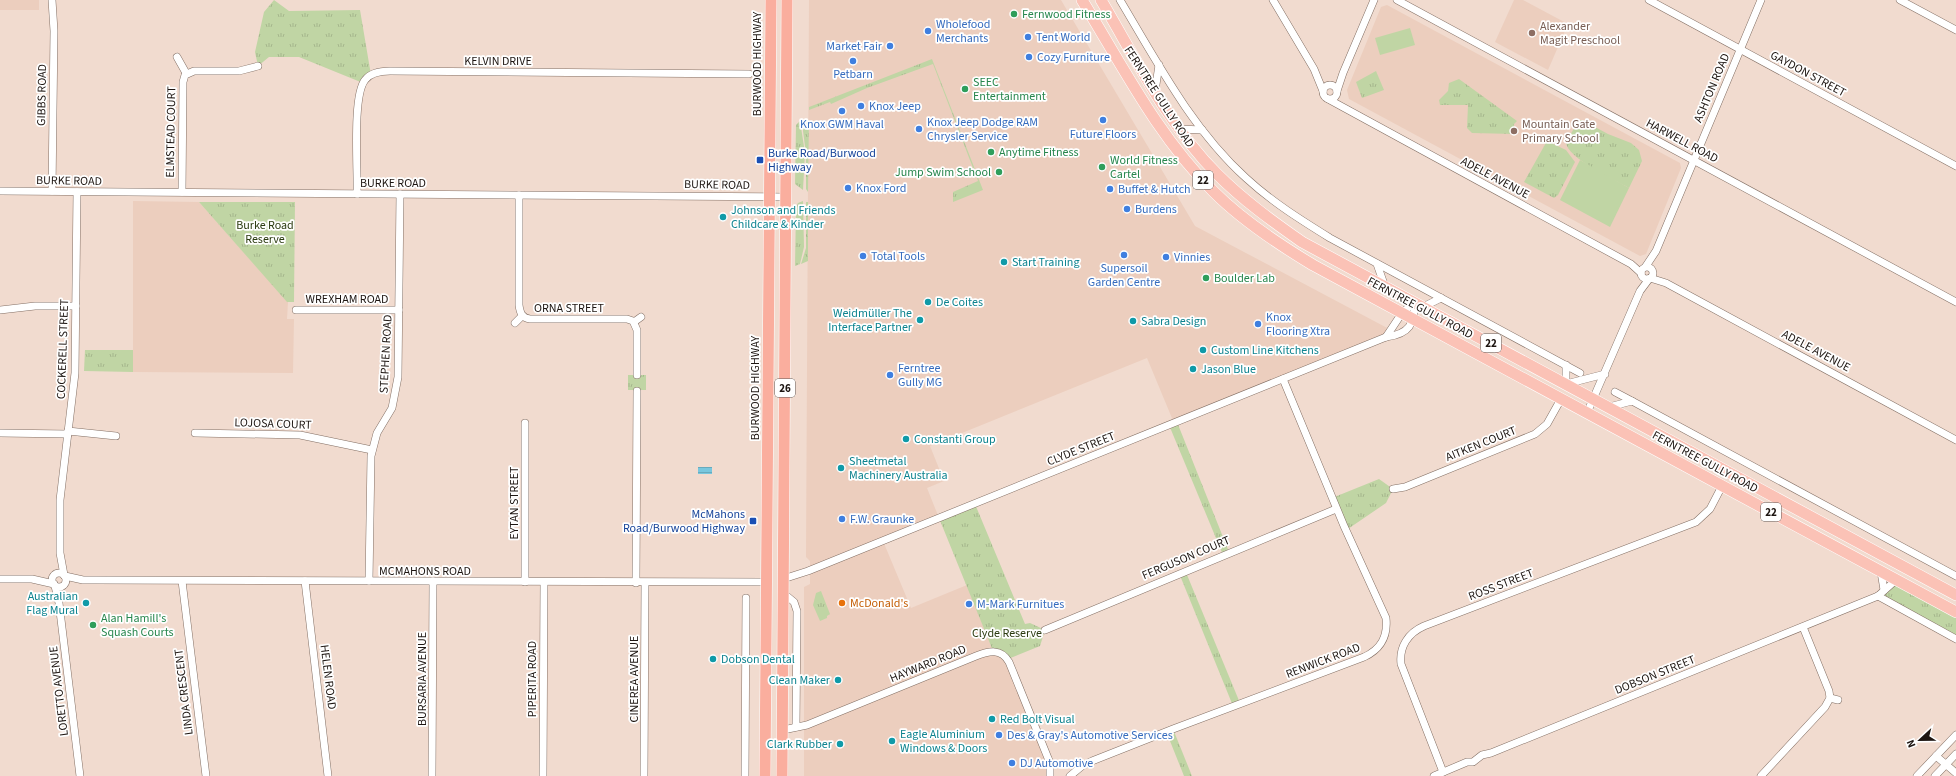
<svg xmlns="http://www.w3.org/2000/svg" width="1956" height="776" viewBox="0 0 1956 776" font-family="'Source Sans 3',sans-serif">
	<style>
		.built { fill: #eccebe }
		.grass { fill: url(#grass-tufts) }
		.pitch { fill: #c0d5a4 }
		.water { fill: url(#water-rules) }
		.lines { fill: none; stroke-linecap: round; stroke-linejoin: round }
		.minor-casing { stroke: #836f64; stroke-width: 8 }
		.primary-casing { stroke: #fff; stroke-width: 12 }
		.trunk-casing { stroke: #fff; stroke-width: 12 }
		.minor { stroke: #fff; stroke-width: 7 }
		.primary { stroke: #fbc2b6; stroke-width: 11 }
		.trunk { stroke: #faae9e; stroke-width: 11 }
		.leisure-dot { fill: #2e9e5b; stroke: #fff; stroke-width: 1.5 }
		.shop-dot { fill: #3f7fe0; stroke: #fff; stroke-width: 1.5 }
		.education-dot { fill: #8d6e63; stroke: #fff; stroke-width: 1.5 }
		.transit-dot { fill: #1a4fb4; stroke: #fff; stroke-width: 1.5 }
		.culture-dot { fill: #0f9aa8; stroke: #fff; stroke-width: 1.5 }
		.food-dot { fill: #e8710a; stroke: #fff; stroke-width: 1.5 }
		.labels { text-anchor: middle; dominant-baseline: central; stroke-width: 3.5; stroke-linejoin: round; paint-order: stroke }
		.shield { fill: #fff; stroke: #615b58; stroke-width: 1 }
		.shield-label { font-size: 11px; font-weight: bold; fill: #1d1511 }
		.leisure-label { font-size: 12px; fill: #27864d; stroke: #fff; text-anchor: start }
		.shop-label { font-size: 12px; fill: #366cbe; stroke: #fff; text-anchor: start }
		.education-label { font-size: 12px; fill: #785e54; stroke: #fff; text-anchor: start }
		.street-label { font-size: 12px; fill: #1d1511; stroke: #fff }
		.transit-label { font-size: 12px; fill: #164399; stroke: #fff; text-anchor: start }
		.culture-label { font-size: 12px; fill: #0d838f; stroke: #fff; text-anchor: start }
		.park-label { font-size: 12px; fill: #2b3b10; stroke: #fff }
		.food-label { font-size: 12px; fill: #c56008; stroke: #fff; text-anchor: start }
	</style>
	<defs>
		<pattern id="grass-tufts" width="24" height="20" patternUnits="userSpaceOnUse"><rect width="24" height="20" fill="#c0d5a4"/><path d="M3 7l-1-3M5 7V3M7 7l1-3M15 17l-1-3M17 17v-4M19 17l1-3" fill="none" stroke="#a5b68c"/></pattern>
		<pattern id="water-rules" width="6" height="5" patternUnits="userSpaceOnUse"><rect width="6" height="5" fill="#79c7de"/><path d="M0 2.5h6" fill="none" stroke="#68aabd"/></pattern>
	</defs>
	<rect width="100%" height="100%" fill="#f1dbcf"/>
	<g class="built">
		<rect x="0" y="0" width="39" height="10"/>
		<path d="M 809,0 L 1061,0 L 1195,226 L 1391,330 L 1386,337 L 1174,423 L 1147,358 L 930,446 L 944,481 L 927,488 L 939,518 L 883,541 L 911,608 L 967,585 L 993,651 L 1005,656 L 1050,763 L 1050,776 L 804,776 L 804,587 L 810,584 L 810,561 L 806,557 Z"/>
		<path d="M 1514,0 L 1523,0 L 1568,24 L 1548,70 L 1495,42 Z"/>
		<path d="M 1387,5 L 1680,163 L 1681,168 L 1646,254 L 1640,256 L 1349,99 L 1347,90 L 1381,7 Z"/>
		<path d="M 133,201 L 199,202 L 288,302 L 287,319 L 294,319 L 293,373 L 133,372 Z"/>
	</g>
	<g class="grass">
		<path d="M 274,0 L 289,11 L 360,10 L 371,75 L 363,83 L 299,57 L 269,57 L 258,66 L 255,52 L 264,12 Z"/>
		<path d="M 932,59 L 983,190 L 953,202 L 953,192 L 978,181 L 933,64 L 867,88 L 831,104 L 830,102 L 809,110 L 809,107 Z"/>
		<path d="M 1376,71 L 1384,90 L 1362,98 L 1356,82 Z"/>
		<path d="M 1459,79 L 1517,121 L 1514,124 L 1514,134 L 1472,133 L 1467,128 L 1468,105 L 1440,105 L 1439,100 L 1448,91 L 1449,83 Z"/>
		<path d="M 804,120 L 809,120 L 808,192 L 806,189 L 806,154 L 803,131 Z"/>
		<path d="M 1579,120 L 1584,121 L 1608,134 L 1631,143 L 1639,150 L 1642,161 L 1629,188 C 1616,180 1566,158 1566,142 Z"/>
		<path d="M 800,121 L 805,153 L 803,190 L 795,184 L 796,125 Z"/>
		<path d="M 1547,141 L 1566,150 L 1575,162 L 1558,195 L 1554,198 L 1524,182 Z"/>
		<path d="M 803,201 L 804,247 L 800,264 L 795,266 L 796,208 L 798,203 Z"/>
		<path d="M 199,202 L 295,202 L 294,302 L 287,302 Z"/>
		<path d="M 806,202 L 808,202 L 808,261 L 801,264 L 806,248 Z"/>
		<path d="M 85,350 L 133,350 L 133,372 L 84,371 Z"/>
		<rect x="628" y="375" width="18" height="15"/>
		<path d="M 1177,422 L 1229,552 L 1223,555 L 1169,425 Z"/>
		<path d="M 1379,479 L 1393,489 L 1386,503 L 1345,531 L 1332,498 Z"/>
		<path d="M 975,504 L 1025,624 L 1030,623 L 1045,630 L 1040,646 L 1008,659 L 993,651 L 939,518 Z"/>
		<path d="M 1185,570 L 1240,703 L 1233,706 L 1179,573 Z"/>
		<path d="M 1896,580 L 1956,612 L 1956,639 L 1878,596 Z"/>
		<path d="M 821,591 L 830,614 L 827,616 L 827,618 L 820,621 L 813,605 L 816,593 Z"/>
		<path d="M 1173,729 L 1192,776 L 1184,776 L 1166,731 Z"/>
	</g>
	<g class="pitch">
		<path d="M 1410,28 L 1415,45 L 1380,55 L 1375,38 Z"/>
		<path d="M 1580,160 L 1629,188 L 1610,227 L 1560,200 Z"/>
	</g>
	<rect class="water" x="698" y="467" width="14" height="7"/>
	<g class="lines">
		<g class="minor-casing">
			<g id="minor">
				<path d="M 1120,0 C 1157,62 1192,129 1246,178 C 1272,202 1301,220 1330,238 L 1580,373"/>
				<path d="M 1273,0 L 1314,69 L 1323,91"/>
				<path d="M 1397,0 L 1956,302"/>
				<path d="M 1649,0 L 1956,166"/>
				<path d="M 1900,0 L 1956,30"/>
				<path d="M 177,57 L 186,73"/>
				<circle cx="1330" cy="92" r="7"/>
				<path d="M 1155,91 L 1159,65"/>
				<path d="M 1337,91 L 1343,73 L 1374,0"/>
				<path d="M 1328,99 L 1631,264 L 1641,273"/>
				<path d="M 1180,129 L 1202,130"/>
				<path d="M 0,191 L 786,197"/>
				<path d="M 52,191 L 54,31 L 52,0"/>
				<path d="M 182,192 L 183,82 L 185,75 L 194,71 L 239,71 L 258,66"/>
				<path d="M 357,194 C 358,170 352,96 365,80 C 371,72 381,71 390,71 L 749,74"/>
				<path d="M 519,195 L 519,305 C 520,313 522,318 530,319 L 627,319 L 633,321 L 637,330 L 637,375"/>
				<path d="M 1377,264 L 1385,287"/>
				<path d="M 1646,266 L 1656,251 L 1761,0"/>
				<circle cx="1647" cy="273" r="6"/>
				<path d="M 1650,278 L 1666,283 L 1956,440"/>
				<path d="M 1423,307 L 1441,298"/>
				<path d="M 0,310 L 35,306 L 76,306"/>
				<path d="M 296,310 L 399,310"/>
				<path d="M 634,322 L 641,317"/>
				<path d="M 515,323 L 522,316"/>
				<path d="M 1386,337 L 1402,313 L 1415,302"/>
				<path d="M 1566,365 L 1566,384 L 1605,374"/>
				<path d="M 1615,392 L 1632,401"/>
				<path d="M 1609,407 L 1632,401 L 1956,576"/>
				<path d="M 1587,413 L 1640,291 L 1649,279"/>
				<path d="M 68,431 L 116,436"/>
				<path d="M 0,433 L 68,434"/>
				<path d="M 195,433 L 300,435 L 372,450"/>
				<path d="M 1393,489 L 1405,487 L 1535,434 L 1547,424 L 1561,399"/>
				<path d="M 1881,572 L 1884,590"/>
				<circle cx="59" cy="580" r="7"/>
				<path d="M 64,575 L 60,553 L 60,500 L 75,373 L 77,192"/>
				<path d="M 65,576 L 83,580 L 96,580 L 766,582"/>
				<path d="M 0,579 L 32,579 L 54,584"/>
				<path d="M 783,579 L 808,571 L 1386,337 C 1410,334 1414,324 1415,302"/>
				<path d="M 182,581 L 206,776"/>
				<path d="M 305,581 L 328,776"/>
				<path d="M 369,581 L 371,456 L 377,433 L 392,408 L 398,377 L 400,194"/>
				<path d="M 525,582 L 525,423"/>
				<path d="M 636,583 L 637,391"/>
				<path d="M 55,586 L 59,603 L 80,776"/>
				<path d="M 783,593 L 794,602 L 797,611 L 796,727"/>
				<path d="M 1878,596 L 1956,639"/>
				<path d="M 1045,630 L 1336,509"/>
				<path d="M 1830,698 L 1838,700"/>
				<path d="M 783,730 L 807,725 L 976,656 C 989,651 1001,648 1009,662 L 1050,763 L 1050,776"/>
				<path d="M 1936,756 L 1956,773"/>
				<path d="M 1443,772 L 1401,664 C 1399,647 1408,633 1424,626 L 1696,522 L 1710,509 L 1722,486"/>
				<path d="M 432,776 L 433,581"/>
				<path d="M 543,776 L 544,582"/>
				<path d="M 644,776 L 645,583"/>
				<path d="M 745,776 L 746,598"/>
				<path d="M 1070,776 L 1082,766 L 1092,761 L 1173,729 L 1364,657 C 1381,649 1388,637 1386,618 L 1344,526 L 1283,379"/>
				<path d="M 1434,776 L 1467,762 L 1473,762 L 1482,755 L 1491,753 L 1878,596 L 1896,580"/>
				<path d="M 1761,776 L 1825,707 L 1830,698 L 1829,691 L 1803,627"/>
				<path d="M 1917,776 L 1956,735"/>
				<path d="M 1935,776 L 1956,754"/>
			</g>
		</g>
		<g class="primary-casing">
			<g id="primary">
				<path d="M 1082,0 C 1122,65 1158,137 1214,192 C 1243,221 1278,244 1313,265 L 1956,612"/>
				<path d="M 1101,0 C 1136,59 1168,125 1217,174 C 1243,200 1272,221 1302,242 L 1956,595"/>
			</g>
		</g>
		<g class="trunk-casing">
			<g id="trunk">
				<path d="M 765,776 L 771,0"/>
				<path d="M 782,776 L 787,0"/>
			</g>
		</g>
		<use href="#minor" class="minor"/>
		<use href="#primary" class="primary"/>
		<use href="#trunk" class="trunk"/>
	</g>
	<g class="leisure-dot">
		<circle cx="1014" cy="14" r="4"/>
		<circle cx="965" cy="89" r="4"/>
		<circle cx="991" cy="152" r="4"/>
		<circle cx="1102" cy="167" r="4"/>
		<circle cx="999" cy="172" r="4"/>
		<circle cx="1206" cy="278" r="4"/>
		<circle cx="93" cy="625" r="4"/>
	</g>
	<g class="shop-dot">
		<circle cx="928" cy="31" r="4"/>
		<circle cx="1028" cy="37" r="4"/>
		<circle cx="890" cy="46" r="4"/>
		<circle cx="1029" cy="57" r="4"/>
		<circle cx="853" cy="61" r="4"/>
		<circle cx="861" cy="106" r="4"/>
		<circle cx="842" cy="111" r="4"/>
		<circle cx="1103" cy="120" r="4"/>
		<circle cx="919" cy="129" r="4"/>
		<circle cx="848" cy="188" r="4"/>
		<circle cx="1110" cy="189" r="4"/>
		<circle cx="1127" cy="209" r="4"/>
		<circle cx="1124" cy="255" r="4"/>
		<circle cx="863" cy="256" r="4"/>
		<circle cx="1166" cy="257" r="4"/>
		<circle cx="1258" cy="324" r="4"/>
		<circle cx="890" cy="375" r="4"/>
		<circle cx="842" cy="519" r="4"/>
		<circle cx="969" cy="604" r="4"/>
		<circle cx="999" cy="735" r="4"/>
		<circle cx="1012" cy="763" r="4"/>
	</g>
	<g class="education-dot">
		<circle cx="1532" cy="33" r="4"/>
		<circle cx="1514" cy="131" r="4"/>
	</g>
	<g class="transit-dot">
		<rect x="756" y="156" width="8" height="8" rx="2"/>
		<rect x="749" y="517" width="8" height="8" rx="2"/>
	</g>
	<g class="culture-dot">
		<circle cx="723" cy="217" r="4"/>
		<circle cx="1004" cy="262" r="4"/>
		<circle cx="928" cy="302" r="4"/>
		<circle cx="920" cy="320" r="4"/>
		<circle cx="1133" cy="321" r="4"/>
		<circle cx="1203" cy="350" r="4"/>
		<circle cx="1193" cy="369" r="4"/>
		<circle cx="906" cy="439" r="4"/>
		<circle cx="841" cy="468" r="4"/>
		<circle cx="86" cy="603" r="4"/>
		<circle cx="713" cy="659" r="4"/>
		<circle cx="838" cy="680" r="4"/>
		<circle cx="992" cy="719" r="4"/>
		<circle cx="892" cy="741" r="4"/>
		<circle cx="840" cy="744" r="4"/>
	</g>
	<circle class="food-dot" cx="842" cy="603" r="4"/>
	<g class="labels">
		<g class="shield">
			<rect x="1193" y="171" width="20" height="18" rx="3"/>
			<rect x="1481" y="334" width="20" height="18" rx="3"/>
			<rect x="775" y="379" width="20" height="18" rx="3"/>
			<rect x="1761" y="503" width="20" height="18" rx="3"/>
		</g>
		<g class="shield-label">
			<text x="1203" y="180">22</text>
			<text x="1491" y="343">22</text>
			<text x="785" y="388">26</text>
			<text x="1771" y="512">22</text>
		</g>
		<g class="leisure-label">
			<text x="1022" y="14">Fernwood Fitness</text>
			<text x="973" y="82">SEEC<tspan x="973" dy="14">Entertainment</tspan></text>
			<text x="999" y="152">Anytime Fitness</text>
			<text x="1110" y="160">World Fitness<tspan x="1110" dy="14">Cartel</tspan></text>
			<text x="991" y="172" text-anchor="end">Jump Swim School</text>
			<text x="1214" y="278">Boulder Lab</text>
			<text x="101" y="618">Alan Hamill's<tspan x="101" dy="14">Squash Courts</tspan></text>
		</g>
		<g class="shop-label">
			<text x="936" y="24">Wholefood<tspan x="936" dy="14">Merchants</tspan></text>
			<text x="1036" y="37">Tent World</text>
			<text x="882" y="46" text-anchor="end">Market Fair</text>
			<text x="1037" y="57">Cozy Furniture</text>
			<text x="853" y="74" text-anchor="middle">Petbarn</text>
			<text x="869" y="106">Knox Jeep</text>
			<text x="927" y="122">Knox Jeep Dodge RAM<tspan x="927" dy="14">Chrysler Service</tspan></text>
			<text x="842" y="124" text-anchor="middle">Knox GWM Haval</text>
			<text x="1103" y="134" text-anchor="middle">Future Floors</text>
			<text x="856" y="188">Knox Ford</text>
			<text x="1118" y="189">Buffet &amp; Hutch</text>
			<text x="1135" y="209">Burdens</text>
			<text x="871" y="256">Total Tools</text>
			<text x="1174" y="257">Vinnies</text>
			<text x="1124" y="268" text-anchor="middle">Supersoil<tspan x="1124" dy="14">Garden Centre</tspan></text>
			<text x="1266" y="317">Knox<tspan x="1266" dy="14">Flooring Xtra</tspan></text>
			<text x="898" y="368">Ferntree<tspan x="898" dy="14">Gully MG</tspan></text>
			<text x="850" y="519">F.W. Graunke</text>
			<text x="977" y="604">M-Mark Furnitues</text>
			<text x="1007" y="735">Des &amp; Gray's Automotive Services</text>
			<text x="1020" y="763">DJ Automotive</text>
		</g>
		<g class="education-label">
			<text x="1540" y="26">Alexander<tspan x="1540" dy="14">Magit Preschool</tspan></text>
			<text x="1522" y="124">Mountain Gate<tspan x="1522" dy="14">Primary School</tspan></text>
		</g>
		<g class="street-label">
			<text x="498" y="61">KELVIN DRIVE</text>
			<text transform="translate(757 64) rotate(-90)">BURWOOD HIGHWAY</text>
			<text transform="translate(1808 74) rotate(28)">GAYDON STREET</text>
			<text transform="translate(1712 88) rotate(-67)">ASHTON ROAD</text>
			<text transform="translate(42 95) rotate(-89)">GIBBS ROAD</text>
			<text transform="translate(1159 97) rotate(57)">FERNTREE GULLY ROAD</text>
			<text transform="translate(171 132) rotate(-89)">ELMSTEAD COURT</text>
			<text transform="translate(1682 141) rotate(28)">HARWELL ROAD</text>
			<text transform="translate(1495 178) rotate(28)">ADELE AVENUE</text>
			<text transform="translate(69 181) rotate(1)">BURKE ROAD</text>
			<text x="393" y="183">BURKE ROAD</text>
			<text transform="translate(717 185) rotate(1)">BURKE ROAD</text>
			<text x="347" y="299">WREXHAM ROAD</text>
			<text x="569" y="308">ORNA STREET</text>
			<text transform="translate(1420 308) rotate(28)">FERNTREE GULLY ROAD</text>
			<text transform="translate(63 349) rotate(-88)">COCKERELL STREET</text>
			<text transform="translate(1816 351) rotate(28)">ADELE AVENUE</text>
			<text transform="translate(386 354) rotate(-87)">STEPHEN ROAD</text>
			<text transform="translate(755 388) rotate(-90)">BURWOOD HIGHWAY</text>
			<text transform="translate(273 424) rotate(2)">LOJOSA COURT</text>
			<text transform="translate(1481 444) rotate(-22)">AITKEN COURT</text>
			<text transform="translate(1081 449) rotate(-22)">CLYDE STREET</text>
			<text transform="translate(1705 462) rotate(28)">FERNTREE GULLY ROAD</text>
			<text transform="translate(514 503) rotate(-90)">EYTAN STREET</text>
			<text transform="translate(1186 558) rotate(-23)">FERGUSON COURT</text>
			<text x="425" y="571">MCMAHONS ROAD</text>
			<text transform="translate(1501 585) rotate(-21)">ROSS STREET</text>
			<text transform="translate(1323 661) rotate(-21)">RENWICK ROAD</text>
			<text transform="translate(928 664) rotate(-22)">HAYWARD ROAD</text>
			<text transform="translate(1655 675) rotate(-22)">DOBSON STREET</text>
			<text transform="translate(328 677) rotate(83)">HELEN ROAD</text>
			<text transform="translate(422 679) rotate(-90)">BURSARIA AVENUE</text>
			<text transform="translate(532 679) rotate(-90)">PIPERITA ROAD</text>
			<text transform="translate(634 679) rotate(-90)">CINEREA AVENUE</text>
			<text transform="translate(59 691) rotate(-97)">LORETTO AVENUE</text>
			<text transform="translate(184 692) rotate(-97)">LINDA CRESCENT</text>
		</g>
		<g class="transit-label">
			<text x="768" y="153">Burke Road/Burwood<tspan x="768" dy="14">Highway</tspan></text>
			<text x="745" y="514" text-anchor="end">McMahons<tspan x="745" dy="14">Road/Burwood Highway</tspan></text>
		</g>
		<g class="culture-label">
			<text x="731" y="210">Johnson and Friends<tspan x="731" dy="14">Childcare &amp; Kinder</tspan></text>
			<text x="1012" y="262">Start Training</text>
			<text x="936" y="302">De Coites</text>
			<text x="912" y="313" text-anchor="end">Weidmüller The<tspan x="912" dy="14">Interface Partner</tspan></text>
			<text x="1141" y="321">Sabra Design</text>
			<text x="1211" y="350">Custom Line Kitchens</text>
			<text x="1201" y="369">Jason Blue</text>
			<text x="914" y="439">Constanti Group</text>
			<text x="849" y="461">Sheetmetal<tspan x="849" dy="14">Machinery Australia</tspan></text>
			<text x="78" y="596" text-anchor="end">Australian<tspan x="78" dy="14">Flag Mural</tspan></text>
			<text x="721" y="659">Dobson Dental</text>
			<text x="830" y="680" text-anchor="end">Clean Maker</text>
			<text x="1000" y="719">Red Bolt Visual</text>
			<text x="900" y="734">Eagle Aluminium<tspan x="900" dy="14">Windows &amp; Doors</tspan></text>
			<text x="832" y="744" text-anchor="end">Clark Rubber</text>
		</g>
		<g class="park-label">
			<text x="265" y="225">Burke Road<tspan x="265" dy="14">Reserve</tspan></text>
			<text x="1007" y="633">Clyde Reserve</text>
		</g>
		<g class="food-label">
			<text x="850" y="603">McDonald's</text>
		</g>
	</g>
	<g transform="translate(1920 740) rotate(248)" stroke="#ffffff" stroke-width="3" paint-order="stroke">
	<path d="M0-3L7 15L0 10L-7 15Z" fill="#1d1511"/>
	<text y="-6" font-size="11" font-weight="bold" text-anchor="middle" fill="#1d1511">N</text>
	</g>
</svg>
